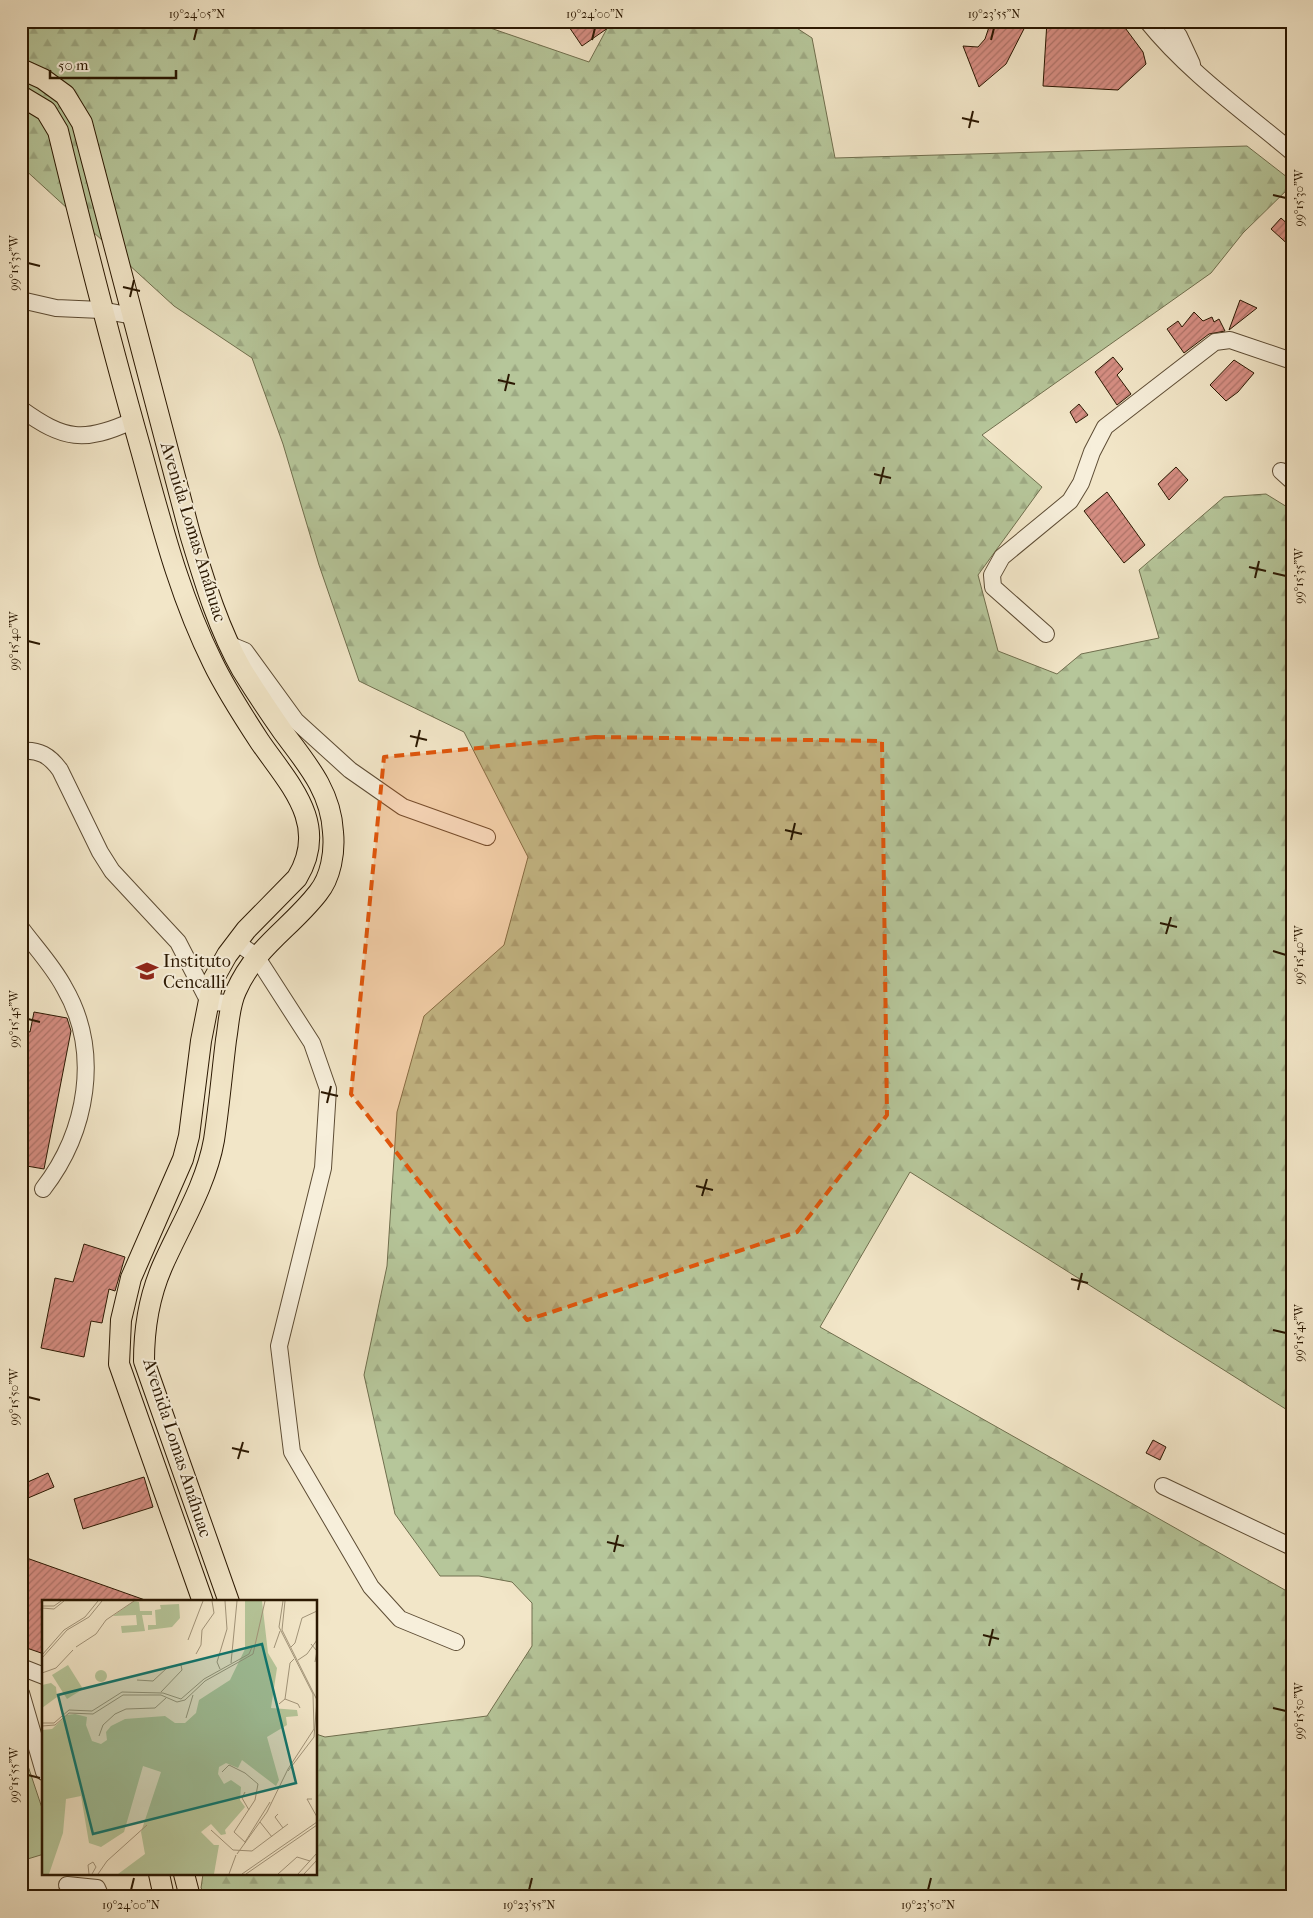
<svg xmlns="http://www.w3.org/2000/svg" width="1313" height="1918" viewBox="0 0 1313 1918" font-family="'IM FELL French Canon',serif">
	<style>
		.forest { fill: url(#forest-firs); stroke: #706f4e }
		.park { fill: #b6c69a; stroke: #706f4e }
		.building { fill: url(#building-hatch); stroke: #2b1802 }
		.lines { fill: none; stroke-linecap: round; stroke-linejoin: round }
		.minor-casing { stroke: #5d4c34; stroke-width: 18 }
		.major-casing { stroke: #2b1802; stroke-width: 22 }
		.minor { stroke: #f7efdb; stroke-width: 16 }
		.major { stroke: #f2e6c8; stroke-width: 20 }
		.marked { fill: #df560c; fill-opacity: 0.2; stroke: #df560c; stroke-width: 4; stroke-dasharray: 10 6; stroke-linejoin: round }
		.ticks { fill: none; stroke: #2b1802; stroke-width: 2 }
		.labels { text-anchor: middle; dominant-baseline: central; stroke-width: 4; stroke-linejoin: round; paint-order: stroke }
		.street-label { font-size: 18px; fill: #2b1802; stroke: #f7efdb }
		.poi-label { font-size: 18px; fill: #2b1802; stroke: #f7efdb; text-anchor: start }
		.inset-road { fill: none; stroke: #a29479; stroke-width: 1 }
		.view { fill: #0f766e; fill-opacity: 0.15; stroke: #0f766e; stroke-width: 2.5 }
		.inset-edge { fill: none; stroke: #2b1802; stroke-width: 2.5 }
		.neatline { fill: none; stroke: #2b1802; stroke-width: 2 }
		.ticks-label { font-size: 12px; text-anchor: middle; fill: #2b1802 }
	</style>
	<defs>
		<pattern id="forest-firs" width="22" height="20" patternUnits="userSpaceOnUse" patternTransform="scale(1.25)"><rect width="22" height="20" fill="#b6c69a"/><path d="M5 1l3.5 6h-7zM16 11l3.5 6h-7z" fill="#9da983"/></pattern>
		<pattern id="building-hatch" width="6" height="6" patternUnits="userSpaceOnUse" patternTransform="scale(1.25)"><rect width="6" height="6" fill="#d68e83"/><path d="M-1 1l2-2M0 6l6-6M5 7l2-2" fill="none" stroke="#ae7369"/></pattern>
	</defs>
	<rect width="100%" height="100%" fill="#f2e6c8"/>
	<filter id="stains"><feTurbulence type="fractalNoise" baseFrequency=".004" numOctaves="4"/><feColorMatrix values="0 0 0 0 .2 0 0 0 0 .09 0 0 0 0 .02 0 0 0 .5 -.17"/></filter>
	<radialGradient id="worn" r=".72"><stop offset=".6" stop-color="#630" stop-opacity="0"/><stop offset="1" stop-color="#630" stop-opacity=".3"/></radialGradient>
	<path class="forest" d="M 21,21 L 470,21 L 589,62 L 611,21 L 786,21 L 812,38 L 835,158 L 1247,146 L 1292,181 L 1292,185 L 1243,233 L 1211,273 L 982,435 L 1042,487 L 978,575 L 998,651 L 1057,674 L 1081,654 L 1159,638 L 1139,570 L 1224,497 L 1266,494 L 1292,510 L 1292,1413 L 910,1172 L 820,1327 L 1292,1594 L 1292,1897 L 208,1897 L 201,1888 L 203,1874 L 316,1874 L 316,1734 L 325,1737 L 487,1716 L 532,1646 L 532,1603 L 512,1582 L 479,1576 L 440,1576 L 395,1514 L 364,1375 L 387,1266 L 397,1112 L 424,1016 L 504,945 L 528,857 L 464,732 L 359,681 L 319,565 L 283,444 L 252,358 L 174,306 L 21,166 Z"/>
	<path class="park" d="M 21,1745 L 44,1814 L 44,1854 L 21,1861 Z"/>
	<g class="building">
		<path d="M 565,21 L 618,21 L 582,46 Z"/>
		<path d="M 991,21 L 1028,21 L 1006,64 L 979,87 L 963,46 L 978,47 L 985,39 Z"/>
		<path d="M 1047,21 L 1120,21 L 1143,52 L 1146,64 L 1118,90 L 1043,86 Z"/>
		<path d="M 1281,218 L 1292,228 L 1292,248 L 1271,229 Z"/>
		<path d="M 1240,300 L 1257,308 L 1229,330 Z"/>
		<path d="M 1194,312 L 1203,321 L 1212,317 L 1214,322 L 1219,319 L 1225,331 L 1209,334 L 1184,353 L 1167,329 L 1178,321 L 1182,327 Z"/>
		<path d="M 1113,357 L 1123,369 L 1117,375 L 1131,394 L 1117,405 L 1095,372 Z"/>
		<path d="M 1234,360 L 1254,373 L 1238,392 L 1226,401 L 1210,385 Z"/>
		<path d="M 1079,404 L 1088,415 L 1076,423 L 1070,412 Z"/>
		<path d="M 1176,467 L 1188,480 L 1169,500 L 1158,484 Z"/>
		<path d="M 1107,492 L 1145,545 L 1124,563 L 1084,511 Z"/>
		<path d="M 34,1012 L 67,1018 L 71,1031 L 44,1169 L 21,1165 L 21,1030 L 30,1032 Z"/>
		<path d="M 84,1244 L 125,1257 L 115,1291 L 109,1289 L 102,1323 L 91,1321 L 84,1357 L 41,1348 L 55,1278 L 73,1282 Z"/>
		<path d="M 1153,1440 L 1166,1447 L 1160,1460 L 1146,1453 Z"/>
		<path d="M 48,1473 L 54,1487 L 21,1501 L 21,1485 Z"/>
		<path d="M 144,1477 L 153,1507 L 83,1529 L 74,1499 Z"/>
		<path d="M 21,1556 L 145,1600 L 144,1602 L 44,1602 L 44,1654 L 21,1646 Z"/>
	</g>
	<g class="lines">
		<g class="minor-casing">
			<g id="minor">
				<path d="M 1147,21 C 1188,72 1242,110 1292,152"/>
				<path d="M 1168,21 L 1179,36 L 1192,64"/>
				<path d="M 21,300 L 56,308 L 101,310 L 133,316"/>
				<path d="M 21,409 C 64,440 84,443 132,421"/>
				<path d="M 1281,471 L 1292,481"/>
				<path d="M 1046,634 L 993,587 L 992,575 L 1002,557 L 1070,501 L 1081,483 L 1092,452 L 1105,427 L 1215,342 L 1230,340 L 1292,361"/>
				<path d="M 228,644 L 245,651 L 296,721 L 350,770 L 403,807 L 487,837"/>
				<path d="M 21,751 C 39,749 50,756 60,770 L 100,852 L 112,871 L 178,942 L 209,1002 L 231,1003"/>
				<path d="M 21,928 C 35,947 53,966 64,987 C 102,1052 87,1132 43,1189"/>
				<path d="M 236,942 L 256,956 L 312,1043 L 328,1089 L 323,1168 L 279,1346 L 292,1452 L 371,1587 L 400,1619 L 456,1642"/>
				<path d="M 1163,1486 L 1292,1547"/>
				<path d="M 21,1667 L 44,1676"/>
				<path d="M 21,1693 L 44,1772"/>
				<path d="M 67,1885 L 97,1888 L 101,1897"/>
			</g>
		</g>
		<g class="major-casing">
			<g id="major">
				<path d="M 21,69 L 43,79 L 65,95 L 82,123 L 190,534 C 204,580 218,628 242,670 C 255,691 269,712 283,732 C 306,763 331,791 333,832 C 335,852 331,877 318,893 C 290,929 256,946 236,991 C 229,1006 229,1023 226,1040 C 222,1073 219,1107 214,1140 C 206,1185 180,1226 162,1267 C 149,1297 144,1328 144,1361 L 229,1602"/>
				<path d="M 21,96 L 46,111 L 58,131 C 84,238 111,344 141,450 C 161,522 179,595 213,663 C 226,690 243,716 260,742 C 289,784 330,824 297,878 L 246,930 L 227,955 L 213,980 L 201,1041 L 189,1136 L 183,1159 L 131,1278 L 121,1320 L 119,1364 L 203,1602"/>
				<path d="M 159,1874 L 164,1897"/>
				<path d="M 184,1874 L 190,1897"/>
			</g>
		</g>
		<use href="#minor" class="minor"/>
		<use href="#major" class="major"/>
	</g>
	<path class="marked" d="M 595,737 L 882,741 L 887,1115 L 797,1232 L 527,1320 L 351,1094 L 384,757 Z"/>
	<path class="ticks" d="M 194,40 L 197,28M 592,40 L 595,28M 991,40 L 994,28M 962,118 L 979,122M 969,128 L 973,111M 1273,195 L 1286,198M 28,263 L 40,266M 123,287 L 140,291M 130,297 L 134,280M 498,380 L 515,384M 505,391 L 509,374M 874,474 L 891,478M 880,484 L 884,467M 1249,567 L 1266,571M 1273,573 L 1286,576M 1255,578 L 1259,561M 28,641 L 40,644M 410,736 L 427,740M 416,747 L 420,730M 785,830 L 802,834M 791,840 L 795,823M 1160,923 L 1177,927M 1166,934 L 1171,917M 1273,951 L 1286,955M 28,1019 L 40,1022M 321,1092 L 338,1096M 327,1103 L 331,1086M 696,1186 L 713,1190M 702,1196 L 707,1179M 1071,1279 L 1088,1283M 1078,1290 L 1082,1273M 1273,1330 L 1286,1333M 28,1397 L 40,1400M 232,1448 L 249,1452M 238,1459 L 243,1442M 607,1542 L 624,1546M 614,1552 L 618,1535M 983,1635 L 999,1639M 989,1646 L 993,1629M 1273,1708 L 1286,1711M 28,1775 L 40,1778M 131,1890 L 134,1878M 529,1890 L 532,1878M 928,1890 L 931,1878"/>
	<defs>
		<g id="university-bare" transform="scale(1.725)"><path d="M0-5L7-2L0 1L-7-2ZM-4 1L0 2.5L4 1V4Q0 6-4 4Z" fill="#8f2418" stroke="#f7efdb" stroke-width="2.5" paint-order="stroke"/></g>
	</defs>
	<g fill-rule="evenodd">
		<use href="#university-bare" x="147" y="971"/>
	</g>
	<g class="labels">
		<g class="street-label">
			<text transform="translate(193 532) rotate(73)">Avenida Lomas Anáhuac</text>
			<text transform="translate(177 1448) rotate(72)">Avenida Lomas Anáhuac</text>
		</g>
		<g class="poi-label">
			<text x="163" y="961">Instituto<tspan x="163" dy="21">Cencalli</tspan></text>
		</g>
	</g>
	<g transform="translate(42 1600)">
		<rect width="275" height="275" fill="#f2e6c8"/>
		<path d="M 9,83 L 14,87 L 15,97 L 0,108 L 0,85 Z" fill="#b6c69a"/>
		<path d="M 203,1 L 220,1 L 226,53 L 235,68 L 229,108 L 255,110 L 256,116 L 244,117 L 245,125 L 225,137 L 237,180 L 234,186 L 200,160 L 196,168 L 184,163 L 177,167 L 176,174 L 182,184 L 189,180 L 199,187 L 198,200 L 203,207 L 183,230 L 184,234 L 179,235 L 169,224 L 159,232 L 172,245 L 177,245 L 172,274 L 76,274 L 103,254 L 99,232 L 119,172 L 101,166 L 82,232 L 59,247 L 47,243 L 39,196 L 24,199 L 21,233 L 7,274 L 0,274 L 0,130 L 10,129 L 25,115 L 33,114 L 45,117 L 44,125 L 50,141 L 59,144 L 65,140 L 64,132 L 69,126 L 83,119 L 123,116 L 133,123 L 143,123 L 154,113 L 157,100 L 188,80 L 203,49 Z" fill="#b6c69a"/>
		<path d="M 92,1 L 97,2 L 98,11 L 110,11 L 110,15 L 100,15 L 103,31 L 80,33 L 79,26 L 95,25 L 94,15 L 71,16 ZM 137,4 L 138,18 L 130,27 L 106,30 L 106,25 L 114,25 L 113,10 L 119,9 L 118,5 ZM 26,65 L 41,89 L 25,99 L 10,75 ZM53 76a6 6 0 1 1 12 0a6 6 0 1 1-12 0ZM 5,85 L 13,96 L 0,105 L 0,88 Z" fill="#b6c69a"/>
		<path class="inset-road" d="M 243,1 L 240,30 L 275,100 L 272,137 L 246,171M 0,6 L 12,6 L 19,1M 0,8 L 12,9 L 22,1M 146,40 L 161,1M 269,44 L 275,51 L 273,62M 34,47 L 54,34 L 64,20 L 92,1M 249,47 L 253,43 L 260,18 L 275,11M 232,48 L 238,31M 154,54 L 159,45 L 160,30 L 172,13 L 170,1M 0,55 L 22,30 L 43,17 L 56,1M 0,58 L 25,30 L 47,17 L 60,1M 256,60 L 265,54 L 275,40M 189,63 L 195,1M 178,69 L 175,62 L 185,29 L 183,1M 0,73 L 14,68 L 31,50M 95,80 L 111,81 L 126,67 L 139,65 L 140,70 L 119,92M 243,99 L 256,104 L 258,108M 237,104 L 243,99 L 248,63 L 252,59M 144,118 L 151,95M 0,123 L 12,123 L 27,110 L 50,111 L 80,92 L 121,93 L 139,99 L 162,79 L 207,54 L 210,47M 0,126 L 13,125 L 27,113 L 51,114 L 81,95 L 119,95 L 135,102 L 143,100 L 163,81 L 211,54 L 223,1M 57,136 L 61,125 L 73,114 L 84,109 L 113,108 L 124,98M 180,172 L 187,165 L 203,173 L 216,184 L 213,200 L 192,232 L 204,243M 203,192 L 200,198 L 207,210M 270,199 L 265,199 L 275,217M 236,214 L 233,217 L 241,228M 218,222 L 230,237M 169,230 L 191,250 L 210,251 L 246,224M 203,242 L 228,202M 195,254 L 225,212 L 246,169 L 272,129 L 271,94 L 237,27 L 241,1M 47,274 L 46,265 L 51,262 L 54,267 L 50,274M 56,274 L 65,261 L 105,225M 187,274 L 194,255M 200,274 L 275,222M 204,274 L 275,225M 236,274 L 255,257 L 268,261M 256,274 L 275,253M 262,274 L 275,260"/>
		<path class="view" d="M 220,44 L 254,183 L 51,234 L 16,95 Z"/>
		<rect width="275" height="275" class="inset-edge"/>
	</g>
	<rect width="1313" height="1918" fill="none" stroke="#f2e6c8" stroke-width="55"/>
	<path d="M50 70v8h126v-8" fill="none" stroke="#2b1802" stroke-width="2.5"/>
	<text x="58" y="70" font-size="15" fill="#2b1802" stroke="#f7efdb" stroke-width="4" paint-order="stroke">50 m</text>
	<rect x="28" y="28" width="1258" height="1862" class="neatline"/>
	<g class="ticks-label">
		<text x="197" y="18">19°24'05"N</text>
		<text x="595" y="18">19°24'00"N</text>
		<text x="994" y="18">19°23'55"N</text>
		<text transform="translate(1299 198) rotate(-90)" y="4">99°15'30"W</text>
		<text transform="translate(14 263) rotate(-90)" y="4">99°15'35"W</text>
		<text transform="translate(1299 576) rotate(-90)" y="4">99°15'35"W</text>
		<text transform="translate(14 641) rotate(-90)" y="4">99°15'40"W</text>
		<text transform="translate(1299 955) rotate(-90)" y="4">99°15'40"W</text>
		<text transform="translate(14 1019) rotate(-90)" y="4">99°15'45"W</text>
		<text transform="translate(1299 1333) rotate(-90)" y="4">99°15'45"W</text>
		<text transform="translate(14 1397) rotate(-90)" y="4">99°15'50"W</text>
		<text transform="translate(1299 1711) rotate(-90)" y="4">99°15'50"W</text>
		<text transform="translate(14 1775) rotate(-90)" y="4">99°15'55"W</text>
		<text x="131" y="1909">19°24'00"N</text>
		<text x="529" y="1909">19°23'55"N</text>
		<text x="928" y="1909">19°23'50"N</text>
	</g>
	<rect width="100%" height="100%" filter="url(#stains)"/>
	<rect width="100%" height="100%" fill="url(#worn)"/>
</svg>
